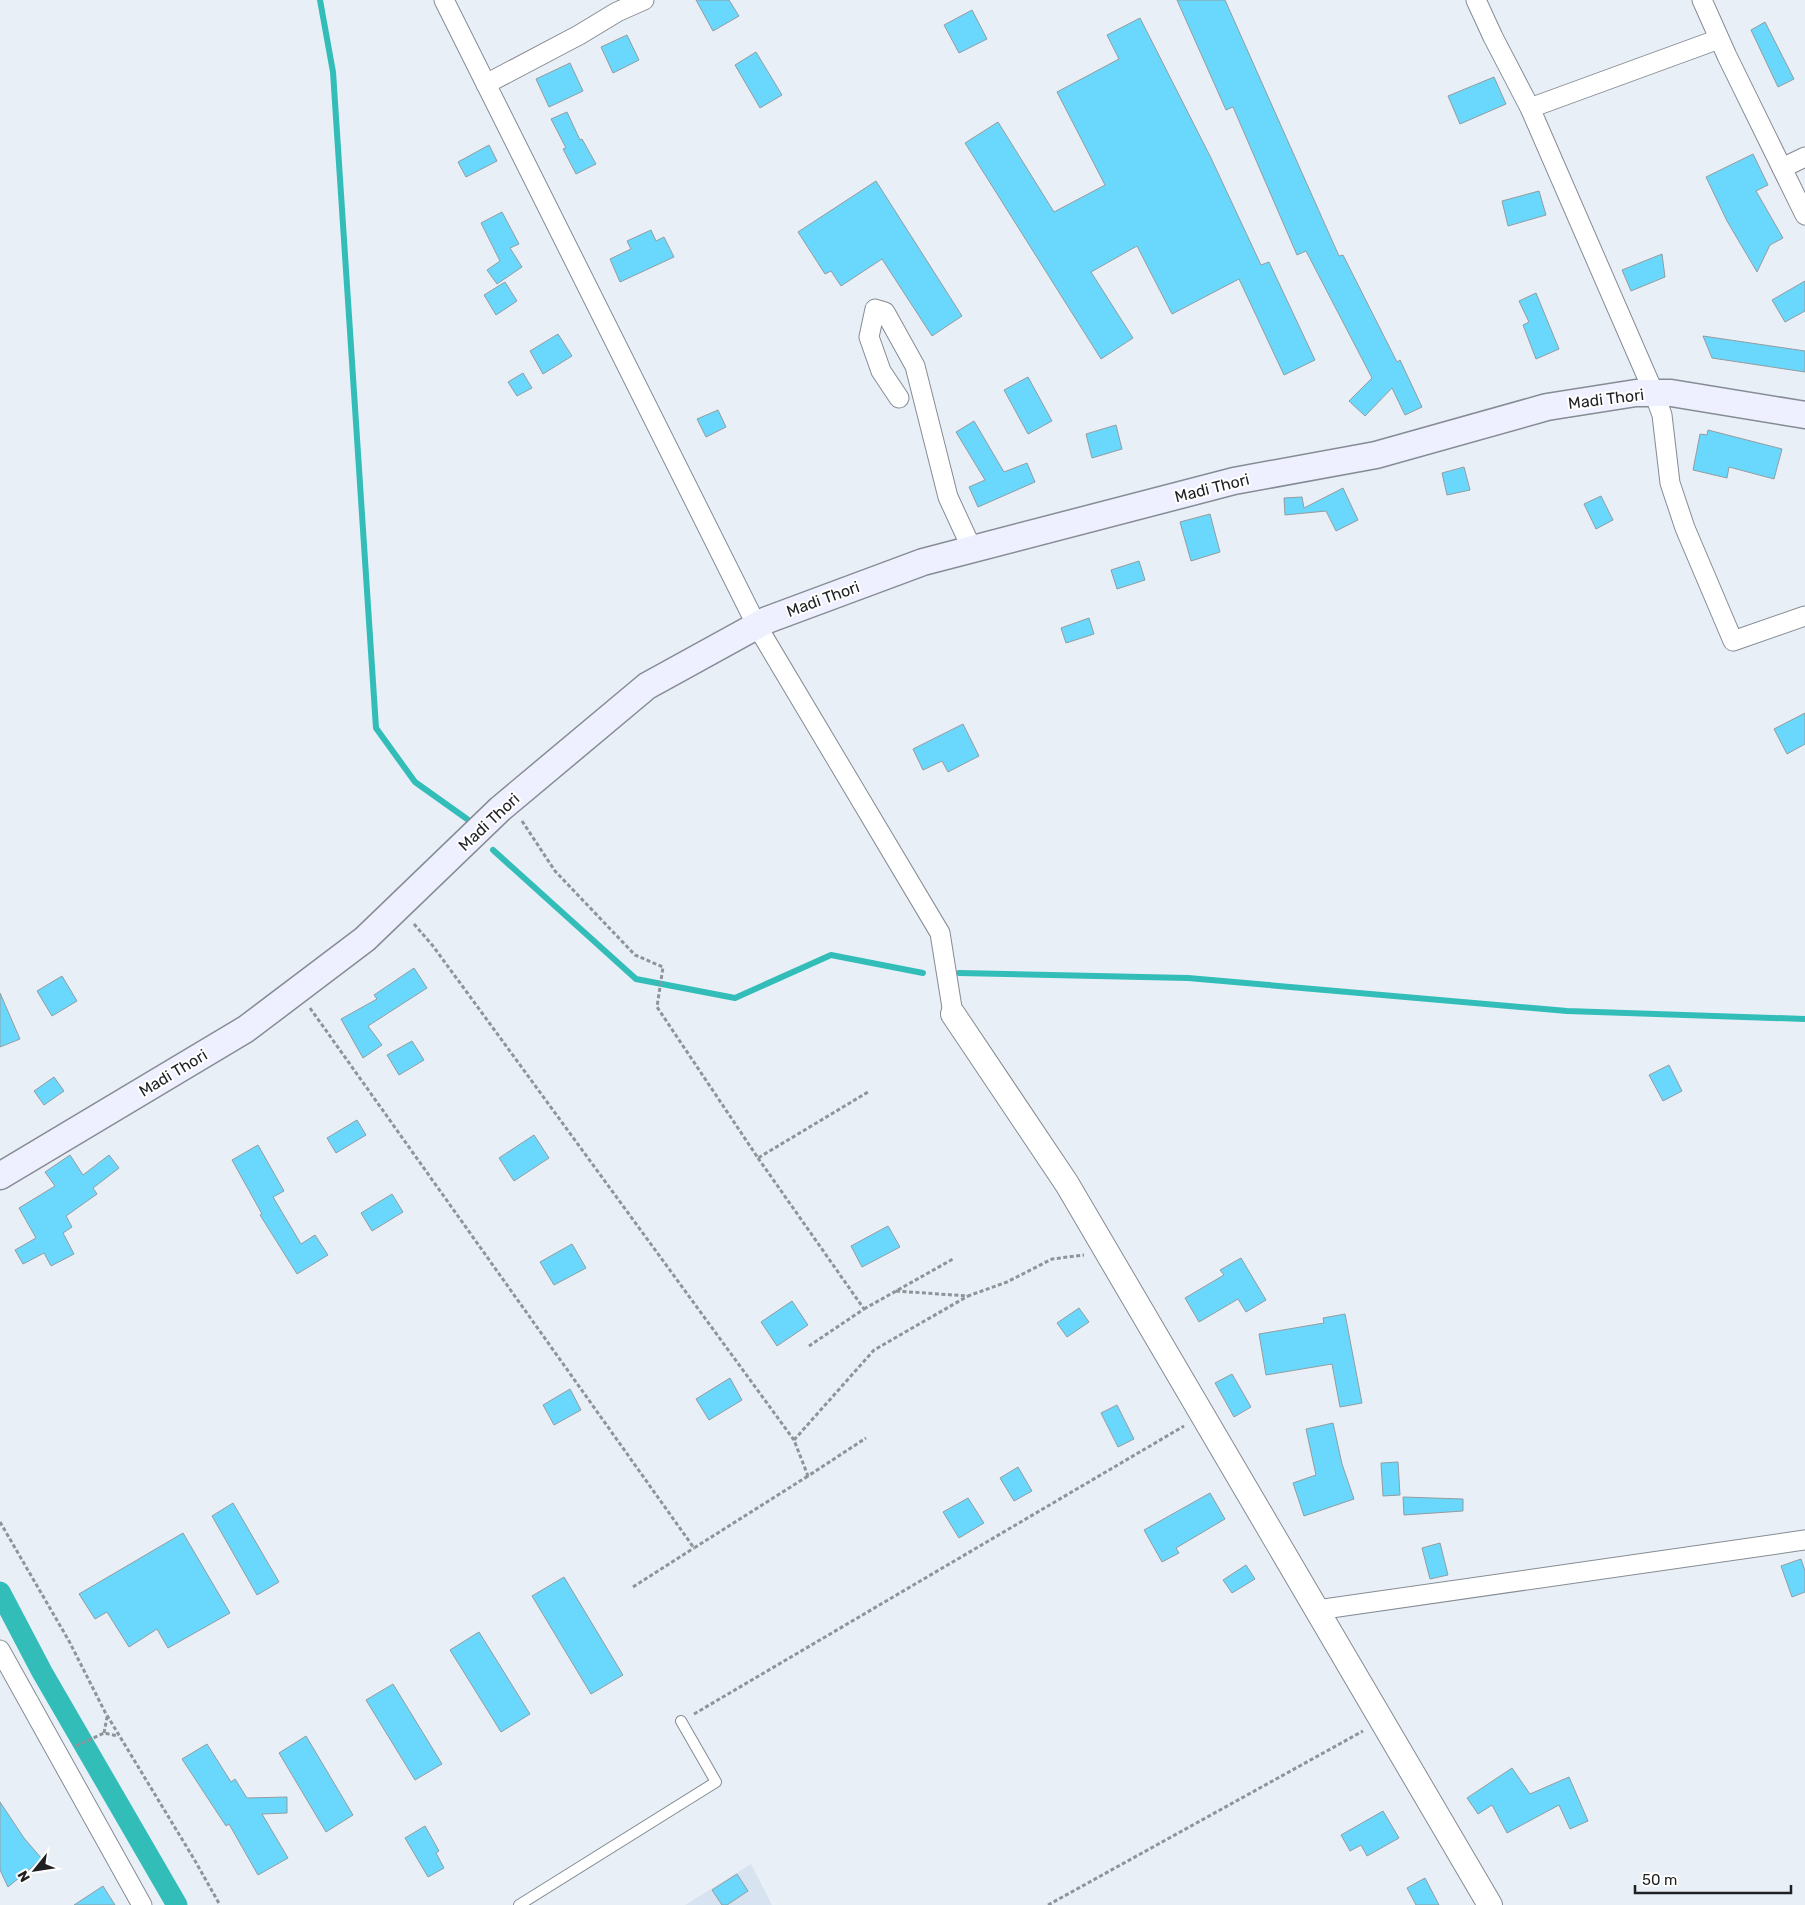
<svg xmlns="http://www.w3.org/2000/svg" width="1805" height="1905" viewBox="0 0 1805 1905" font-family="Rubik,sans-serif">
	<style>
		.built { fill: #d7e3f0 }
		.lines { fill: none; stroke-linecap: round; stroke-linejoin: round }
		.stream { stroke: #33bdb9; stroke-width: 6 }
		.canal { stroke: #33bdb9; stroke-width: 21 }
		.building { fill: #69d8fc; stroke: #939da0 }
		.service-casing { stroke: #868c93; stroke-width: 12 }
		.minor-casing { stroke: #868c93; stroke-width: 21 }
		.tertiary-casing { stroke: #868c93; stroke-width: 26 }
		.secondary-casing { stroke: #868c93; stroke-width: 29 }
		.path { stroke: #8f9499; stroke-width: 3; stroke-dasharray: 4 2.5; stroke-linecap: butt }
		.service { stroke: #fff; stroke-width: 10 }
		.minor { stroke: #fff; stroke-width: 19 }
		.tertiary { stroke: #fff; stroke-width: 24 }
		.secondary { stroke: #eeefff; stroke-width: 26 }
		.labels { text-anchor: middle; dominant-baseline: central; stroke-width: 4; stroke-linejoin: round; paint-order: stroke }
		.street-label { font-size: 16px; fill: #1e2023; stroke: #fff }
	</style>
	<rect width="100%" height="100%" fill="#e8eff6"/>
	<path class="built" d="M 751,1864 L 772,1905 L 685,1905 Z"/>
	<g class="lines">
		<g class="stream">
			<path d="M 320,0 L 333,72 L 376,728 L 415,782 L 467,819"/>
			<path d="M 493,850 L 636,979 L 735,998 L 831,955 L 923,973"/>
			<path d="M 959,973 L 1188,978 L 1567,1011 L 1805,1019"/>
		</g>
		<path class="canal" d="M 0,1592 L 42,1672 L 177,1905"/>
	</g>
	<g class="building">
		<path d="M 696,0 L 729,0 L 739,16 L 713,31 Z"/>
		<path d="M 1177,0 L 1225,0 L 1339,256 L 1343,255 L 1397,362 L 1400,360 L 1422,407 L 1405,415 L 1392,388 L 1365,416 L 1349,401 L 1372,378 L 1306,251 L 1297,255 L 1233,107 L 1226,110 Z"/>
		<path d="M 972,10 L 987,39 L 959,53 L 944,25 Z"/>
		<path d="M 1140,18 L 1211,158 L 1261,265 L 1269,262 L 1315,360 L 1284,375 L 1239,279 L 1172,314 L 1137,246 L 1091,272 L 1133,338 L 1101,359 L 965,143 L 998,122 L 1054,212 L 1105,185 L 1057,92 L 1119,59 L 1107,35 Z"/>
		<path d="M 1765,22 L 1794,79 L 1778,87 L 1751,30 Z"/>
		<path d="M 627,35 L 639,60 L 613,73 L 601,47 Z"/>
		<path d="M 756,52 L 782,95 L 760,108 L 735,65 Z"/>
		<path d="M 570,63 L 583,91 L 549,107 L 536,79 Z"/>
		<path d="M 1494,77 L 1506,104 L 1460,124 L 1448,96 Z"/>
		<path d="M 567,112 L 580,140 L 582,139 L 596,164 L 576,174 L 563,149 L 566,148 L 551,119 Z"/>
		<path d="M 489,145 L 497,161 L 466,177 L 458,162 Z"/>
		<path d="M 1753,154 L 1768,185 L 1756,191 L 1783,238 L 1770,245 L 1757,272 L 1727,221 L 1706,177 Z"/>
		<path d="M 876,181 L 962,316 L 932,336 L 882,259 L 841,286 L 831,271 L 825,274 L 798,232 Z"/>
		<path d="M 1539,191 L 1546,215 L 1508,226 L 1502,201 Z"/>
		<path d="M 502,212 L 519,244 L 510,248 L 522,267 L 497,284 L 487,270 L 500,261 L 481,223 Z"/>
		<path d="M 651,230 L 656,241 L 664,237 L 674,257 L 620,282 L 610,259 L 631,249 L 627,241 Z"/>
		<path d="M 1662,254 L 1665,277 L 1631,291 L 1622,270 Z"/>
		<path d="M 1805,281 L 1805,311 L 1785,322 L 1772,300 Z"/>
		<path d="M 505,282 L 517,301 L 496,315 L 484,295 Z"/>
		<path d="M 1536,293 L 1559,349 L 1536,359 L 1523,325 L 1529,322 L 1519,301 Z"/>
		<path d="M 558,334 L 572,356 L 543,374 L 530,351 Z"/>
		<path d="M 1703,336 L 1805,351 L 1805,372 L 1712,358 Z"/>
		<path d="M 523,373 L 532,388 L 517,396 L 508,382 Z"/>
		<path d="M 1028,377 L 1052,421 L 1028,434 L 1004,390 Z"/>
		<path d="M 718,410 L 726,427 L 706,437 L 697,419 Z"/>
		<path d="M 974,421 L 1004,472 L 1027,463 L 1035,482 L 978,507 L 969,487 L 985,480 L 956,432 Z"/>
		<path d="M 1116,425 L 1122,449 L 1092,458 L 1086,434 Z"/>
		<path d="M 1708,430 L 1782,449 L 1774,479 L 1729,467 L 1727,478 L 1693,470 L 1700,434 L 1707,435 Z"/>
		<path d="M 1464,467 L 1470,490 L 1447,495 L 1442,473 Z"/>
		<path d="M 1343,488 L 1358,520 L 1336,531 L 1326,511 L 1285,515 L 1284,498 L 1302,497 L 1304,508 Z"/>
		<path d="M 1601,496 L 1613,520 L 1596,529 L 1584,504 Z"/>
		<path d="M 1210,514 L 1220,552 L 1191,561 L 1180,522 Z"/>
		<path d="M 1139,561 L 1145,580 L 1117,589 L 1111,570 Z"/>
		<path d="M 1089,618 L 1094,634 L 1066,643 L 1061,628 Z"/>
		<path d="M 1805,713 L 1805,744 L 1787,754 L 1774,729 Z"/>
		<path d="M 963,724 L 979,756 L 948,772 L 942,761 L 923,770 L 913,749 Z"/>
		<path d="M 414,968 L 427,988 L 368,1026 L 382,1045 L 363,1058 L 341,1019 L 377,999 L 374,995 Z"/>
		<path d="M 62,976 L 77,1001 L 52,1016 L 37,991 Z"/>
		<path d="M 0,993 L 20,1039 L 0,1047 Z"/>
		<path d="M 412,1041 L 424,1060 L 399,1075 L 387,1055 Z"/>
		<path d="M 1669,1065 L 1682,1091 L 1663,1101 L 1649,1075 Z"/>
		<path d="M 54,1077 L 64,1091 L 44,1105 L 34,1091 Z"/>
		<path d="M 357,1120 L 366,1135 L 336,1153 L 327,1138 Z"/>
		<path d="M 534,1135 L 549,1158 L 514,1181 L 499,1158 Z"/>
		<path d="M 258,1145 L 284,1191 L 273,1197 L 301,1244 L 315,1235 L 328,1255 L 297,1274 L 260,1215 L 262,1214 L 232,1160 Z"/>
		<path d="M 70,1155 L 83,1175 L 109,1155 L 119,1168 L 93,1188 L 97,1194 L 66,1216 L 72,1227 L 63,1233 L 74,1254 L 51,1266 L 44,1253 L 23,1264 L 15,1250 L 36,1238 L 19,1208 L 55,1186 L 45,1172 Z"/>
		<path d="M 392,1194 L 403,1212 L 372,1231 L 361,1213 Z"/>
		<path d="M 888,1226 L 900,1247 L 862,1267 L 851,1246 Z"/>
		<path d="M 572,1244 L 586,1268 L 554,1285 L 540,1262 Z"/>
		<path d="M 1241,1258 L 1266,1300 L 1246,1312 L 1238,1299 L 1199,1322 L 1185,1298 L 1224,1275 L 1220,1270 Z"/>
		<path d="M 792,1301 L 808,1325 L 777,1346 L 761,1322 Z"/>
		<path d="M 1079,1308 L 1089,1322 L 1067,1337 L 1057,1323 Z"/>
		<path d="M 1345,1314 L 1362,1403 L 1340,1407 L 1332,1364 L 1266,1375 L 1259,1334 L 1324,1323 L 1323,1318 Z"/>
		<path d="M 1232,1374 L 1251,1407 L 1234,1417 L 1215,1383 Z"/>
		<path d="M 730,1378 L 742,1400 L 709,1420 L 696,1399 Z"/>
		<path d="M 570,1389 L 581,1410 L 554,1425 L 543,1405 Z"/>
		<path d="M 1117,1405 L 1134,1439 L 1118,1447 L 1101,1413 Z"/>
		<path d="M 1333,1423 L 1342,1464 L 1354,1499 L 1304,1516 L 1293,1483 L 1316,1475 L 1306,1429 Z"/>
		<path d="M 1398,1462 L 1400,1495 L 1383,1496 L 1381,1463 Z"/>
		<path d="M 1018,1467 L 1032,1491 L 1014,1501 L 1000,1478 Z"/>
		<path d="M 1210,1493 L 1225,1519 L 1176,1548 L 1179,1553 L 1162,1562 L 1144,1530 Z"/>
		<path d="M 1403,1497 L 1463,1499 L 1463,1511 L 1404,1515 Z"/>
		<path d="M 968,1498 L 984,1523 L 959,1538 L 943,1512 Z"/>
		<path d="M 233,1503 L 279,1582 L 257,1595 L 212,1516 Z"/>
		<path d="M 183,1533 L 230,1613 L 168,1648 L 157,1629 L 129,1647 L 107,1612 L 95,1619 L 79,1594 Z"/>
		<path d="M 1440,1543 L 1448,1575 L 1430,1579 L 1422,1548 Z"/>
		<path d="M 1801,1559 L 1805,1571 L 1805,1592 L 1792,1597 L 1781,1566 Z"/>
		<path d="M 1246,1565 L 1255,1579 L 1232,1593 L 1223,1580 Z"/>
		<path d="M 564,1577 L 623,1675 L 591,1694 L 532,1596 Z"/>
		<path d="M 479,1632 L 530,1714 L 501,1732 L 450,1650 Z"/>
		<path d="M 393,1684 L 442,1764 L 415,1780 L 366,1700 Z"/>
		<path d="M 306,1736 L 353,1815 L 326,1832 L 279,1753 Z"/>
		<path d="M 207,1744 L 231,1782 L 235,1779 L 247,1798 L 287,1797 L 287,1813 L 262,1814 L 288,1858 L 258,1875 L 229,1824 L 226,1826 L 182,1759 Z"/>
		<path d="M 1512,1768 L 1530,1794 L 1569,1777 L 1588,1821 L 1570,1829 L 1559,1805 L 1507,1833 L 1492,1805 L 1478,1814 L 1467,1798 Z"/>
		<path d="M 0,1802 L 24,1838 L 42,1859 L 8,1887 L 0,1870 Z"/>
		<path d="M 1383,1811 L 1399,1838 L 1367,1856 L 1361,1845 L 1350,1851 L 1341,1835 Z"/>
		<path d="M 425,1826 L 439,1851 L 436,1853 L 444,1868 L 428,1877 L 405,1838 Z"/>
		<path d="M 737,1874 L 748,1891 L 727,1905 L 722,1905 L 712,1890 Z"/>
		<path d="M 1425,1878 L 1439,1905 L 1416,1905 L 1407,1888 Z"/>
		<path d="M 103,1886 L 115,1905 L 74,1905 Z"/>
	</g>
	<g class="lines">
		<g class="service-casing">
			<path id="service" d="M 519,1905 L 716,1782 L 681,1721"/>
		</g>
		<g class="minor-casing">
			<g id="minor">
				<path d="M 444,0 L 757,626 L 940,933 L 953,1014"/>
				<path d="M 1476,0 L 1493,37 L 1530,108 L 1654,393 L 1662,415 L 1670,483 L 1685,528 L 1733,641 L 1805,616"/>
				<path d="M 1702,0 L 1727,56 L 1805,215"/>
				<path d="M 486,84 L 579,35 L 617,12 L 644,0"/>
				<path d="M 1530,108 L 1719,39"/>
				<path d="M 1782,168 L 1805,157"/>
				<path d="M 899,398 L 881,371 L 869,337 L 875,309 L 885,312 L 915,366 L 948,497 L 972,549"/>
				<path d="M 1317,1610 L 1805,1540"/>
				<path d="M 0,1650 L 142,1905"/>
			</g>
		</g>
		<g class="tertiary-casing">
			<path id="tertiary" d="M 953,1014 L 1067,1184 L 1490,1905"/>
		</g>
		<g class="secondary-casing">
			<path id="secondary" d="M 0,1176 L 246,1029 L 365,939 L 500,809 L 647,686 L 767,620 L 923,562 L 1234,481 L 1376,455 L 1547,407 L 1636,393 L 1671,393 L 1805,415"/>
		</g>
		<g class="path">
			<path d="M 522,821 L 555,871 L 635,955 L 663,967 L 657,1007 L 758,1158 L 868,1092"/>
			<path d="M 414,924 L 433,946 L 794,1440 L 808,1476 L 866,1438"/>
			<path d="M 310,1008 L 694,1548 L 808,1476"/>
			<path d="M 758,1158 L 864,1309 L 809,1346"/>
			<path d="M 896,1291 L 968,1296 L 1007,1282 L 1052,1259 L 1084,1255"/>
			<path d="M 864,1309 L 953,1259"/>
			<path d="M 794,1440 L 874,1350 L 968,1296"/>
			<path d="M 0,1522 L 69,1641 L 105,1712 L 194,1859 L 220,1905"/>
			<path d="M 633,1587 L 694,1548"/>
			<path d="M 694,1714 L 1184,1426"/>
			<path d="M 104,1733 L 107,1717"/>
			<path d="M 76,1746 L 104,1733 L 118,1736"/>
			<path d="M 1048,1905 L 1363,1731"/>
		</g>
		<use href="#service" class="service"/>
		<use href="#minor" class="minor"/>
		<use href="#tertiary" class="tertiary"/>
		<use href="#secondary" class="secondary"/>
	</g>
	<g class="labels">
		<g class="street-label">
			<text transform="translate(1606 399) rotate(-7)">Madi Thori</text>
			<text transform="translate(1212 488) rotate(-14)">Madi Thori</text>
			<text transform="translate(823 599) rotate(-20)">Madi Thori</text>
			<text transform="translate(489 822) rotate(-43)">Madi Thori</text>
			<text transform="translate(173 1073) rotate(-31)">Madi Thori</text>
		</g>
	</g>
	<g transform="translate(35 1870) rotate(240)" stroke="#ffffff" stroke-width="4" paint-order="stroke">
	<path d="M0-4L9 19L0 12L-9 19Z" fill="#1e2023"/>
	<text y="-8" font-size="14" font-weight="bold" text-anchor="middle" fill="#1e2023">N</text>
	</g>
	<path d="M1635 1885v8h156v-8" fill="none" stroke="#1e2023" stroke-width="2.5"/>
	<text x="1642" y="1885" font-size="15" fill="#1e2023" stroke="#ffffff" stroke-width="4" paint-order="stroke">50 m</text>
</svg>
